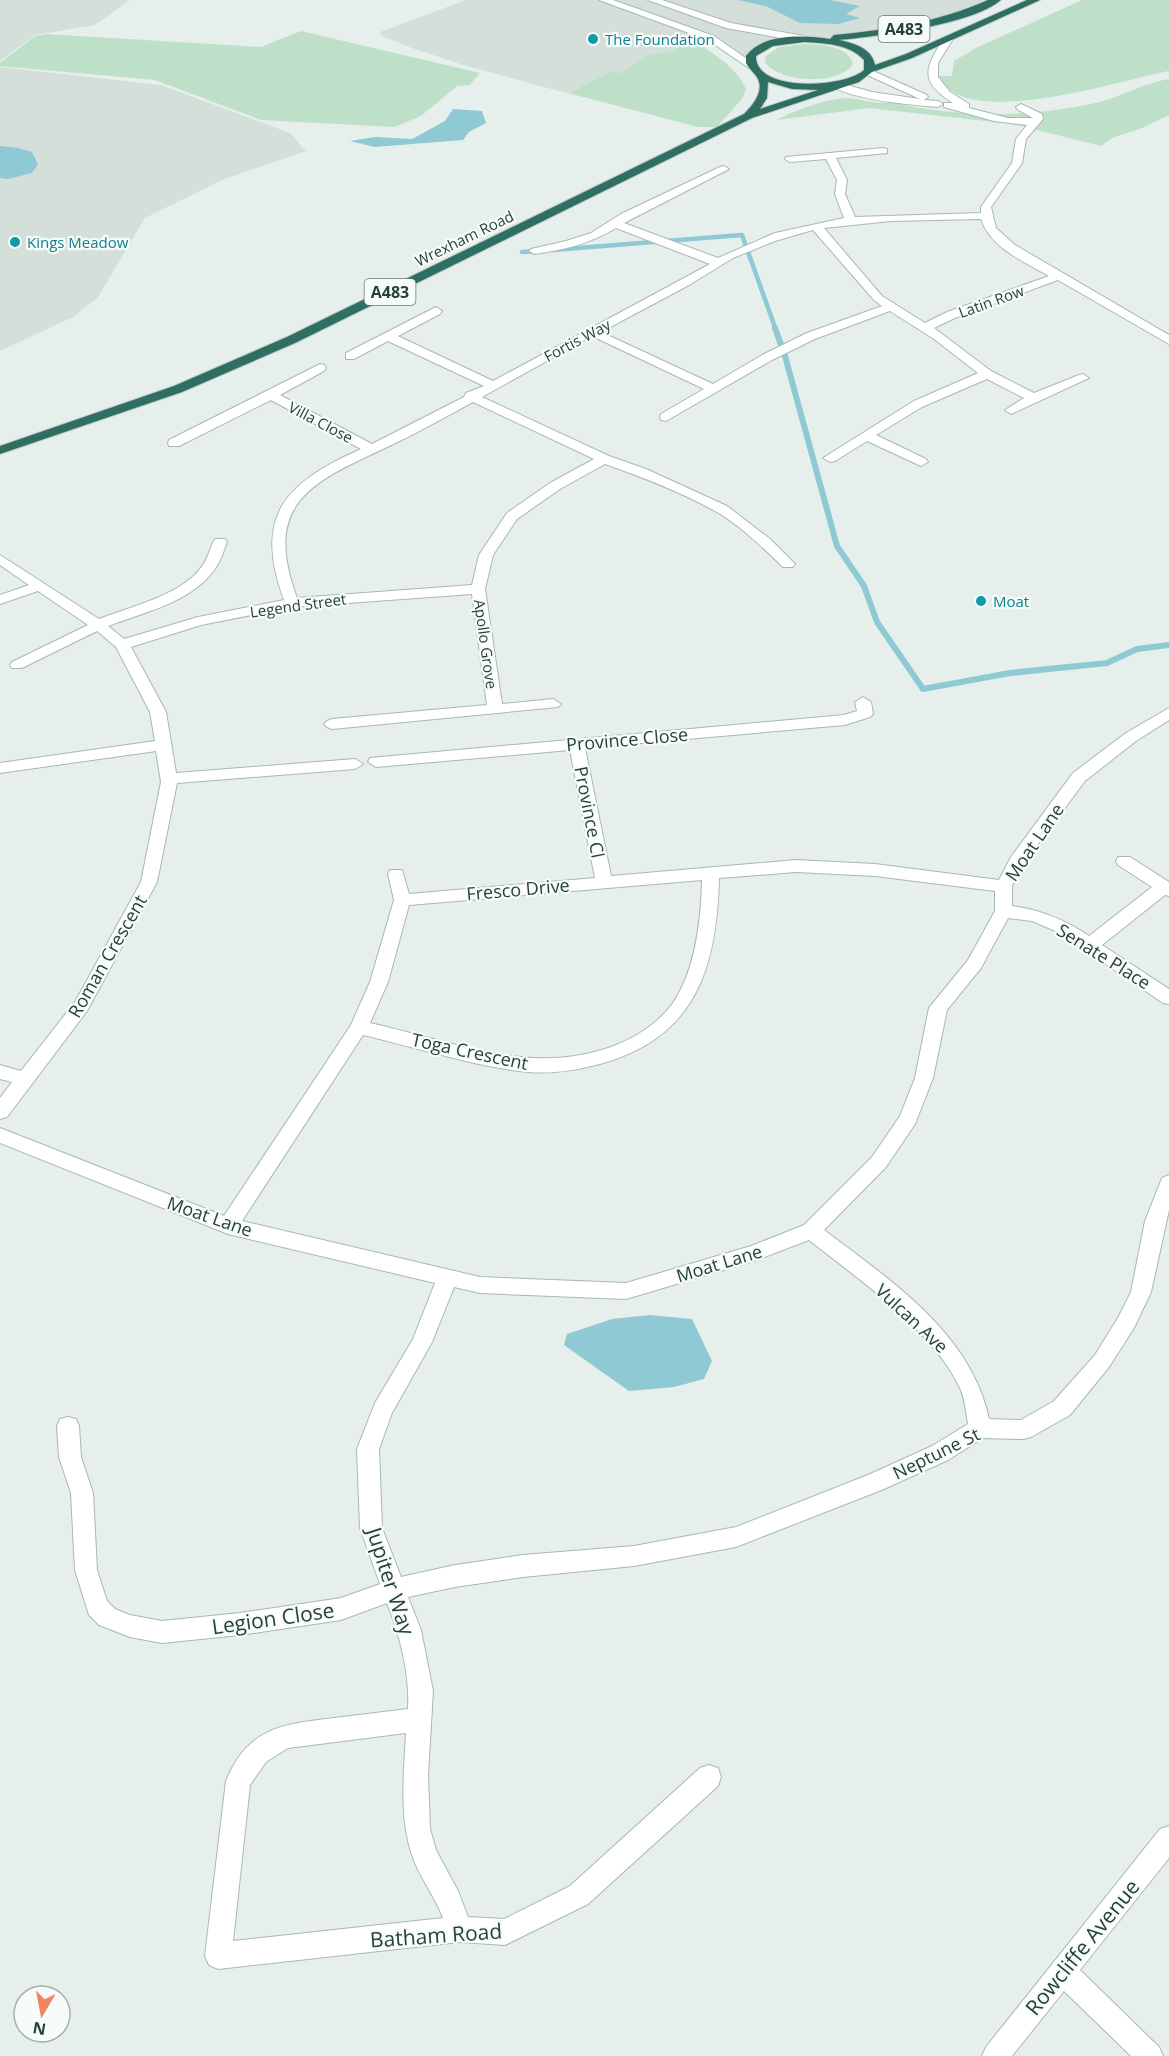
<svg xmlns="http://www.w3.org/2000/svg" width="1169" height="2056" viewBox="0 0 1169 2056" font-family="'Open Sans',sans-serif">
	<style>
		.built { fill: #d4dfda }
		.green { fill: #bfe0c8 }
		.water { fill: #8ec9d4 }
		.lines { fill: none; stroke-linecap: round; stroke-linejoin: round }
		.stream-far1 { stroke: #8ec9d4; stroke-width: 4.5 }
		.stream { stroke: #8ec9d4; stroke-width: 6 }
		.minor-casing { stroke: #a8b8b2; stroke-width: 2 }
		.highway-casing { stroke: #c2cac8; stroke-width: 2 }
		.minor { fill: #fff; fill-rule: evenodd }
		.highway { fill: #2f6f62; fill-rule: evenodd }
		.culture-dot { fill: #0f9aa8; stroke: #f7fbf9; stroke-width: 2 }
		.labels { text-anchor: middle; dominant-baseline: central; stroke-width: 4.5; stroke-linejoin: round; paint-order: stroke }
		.far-culture-label { font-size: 15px; fill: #0d838f; stroke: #f7fbf9; text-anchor: start }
		.far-street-label { font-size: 15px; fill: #24423a; stroke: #f7fbf9 }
		.shield { fill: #f7fbf9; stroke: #637a73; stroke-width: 1.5 }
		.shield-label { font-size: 16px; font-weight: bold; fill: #24423a }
		.street-label { font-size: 18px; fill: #24423a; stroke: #f7fbf9 }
		.near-street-label { font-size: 21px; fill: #24423a; stroke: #f7fbf9 }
	</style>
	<rect width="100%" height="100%" fill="#e6efeb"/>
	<g class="built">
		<path d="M 0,0 L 130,0 L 95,25 L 35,35 L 0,61 Z"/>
		<path d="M 466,0 L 984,0 L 955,17 L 853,36 L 781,41 L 754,53 L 752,66 L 711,38 L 566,93 L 460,64 L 412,48 L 382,36 L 380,32 Z"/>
		<path d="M 0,67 L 161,85 L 290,133 L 306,151 L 222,180 L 145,218 L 98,297 L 73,317 L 0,351 Z"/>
	</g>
	<g class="green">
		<path d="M 1082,0 L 1169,0 L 1169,71 C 1123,79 964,133 938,76 L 952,76 L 954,61 L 976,48 Z"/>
		<path d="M 301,31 L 480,73 L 470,85 L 457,86 L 421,116 L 395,127 L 261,120 L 155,80 L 0,66 L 0,63 L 35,36 L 46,34 L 261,47 Z"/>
		<path d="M 680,35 C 701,44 739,67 746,90 L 741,100 L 717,127 L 698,127 L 568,93 L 611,72 L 620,73 L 647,56 L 674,51 L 681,46 L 680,42 L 675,38 Z"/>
		<path d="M 805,44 C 821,45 848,45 853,64 C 839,86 779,83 765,62 L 766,56 L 779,47 Z"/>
		<path d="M 1169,79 L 1169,115 L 1142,128 L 1112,138 L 1101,146 L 1013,124 L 869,108 L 777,120 C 795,110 828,98 849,98 C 863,99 876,105 890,102 C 956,117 1025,118 1091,104 C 1118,99 1142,83 1169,79 Z"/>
	</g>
	<g class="water">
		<path d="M 738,0 L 829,0 L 860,6 L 846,14 L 860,18 L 838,24 L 800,23 L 768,7 Z"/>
		<path d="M 453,109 L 482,111 L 486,123 L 469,132 L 463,140 L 375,147 L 350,141 L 375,137 L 412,139 L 445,121 Z"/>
		<path d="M 0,146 L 18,148 L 32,152 L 38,164 L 32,173 L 8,179 L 0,178 Z"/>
		<path d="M 650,1315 L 692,1319 L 712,1361 L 704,1379 L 674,1387 L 629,1391 L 564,1345 L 567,1334 L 612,1319 Z"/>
	</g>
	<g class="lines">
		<g class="stream-far1">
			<path d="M 553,250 L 742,235 L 776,330"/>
			<path d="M 522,252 L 538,251"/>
		</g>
		<path class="stream" d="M 775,328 L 785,356 L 837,546 L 864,586 L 877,622 L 923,689 L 1010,673 L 1107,663 L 1137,649 L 1169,645"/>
		<g class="minor-casing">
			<g id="minor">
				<path d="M 599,0 L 613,0 L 714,36 L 757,66 L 749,68 L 708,40 Z"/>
				<path d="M 648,0 L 662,0 L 731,23 L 804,36 L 809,39 L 804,42 L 726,28 Z"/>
				<path d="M 948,36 L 953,39 L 938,63 L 938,77 L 950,92 L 969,104 L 969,108 L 1008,118 L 1033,118 L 1017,109 L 1016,107 L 1021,104 L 1042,114 L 1043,119 L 1026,139 L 1022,163 L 991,207 L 996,228 L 1015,245 L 1169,335 L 1169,344 L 1058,280 L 955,318 L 934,328 L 991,371 L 1034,393 L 1079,375 L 1083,374 L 1089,378 L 1011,414 L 1005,410 L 1024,398 L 987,379 L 922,407 L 876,435 L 926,459 L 928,462 L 921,466 L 867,441 L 835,461 L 830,462 L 823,458 L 914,401 L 978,373 L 934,339 L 890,311 L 815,339 L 772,360 L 666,421 L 661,420 L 660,417 L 661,414 L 704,389 L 592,336 L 482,397 L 609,456 L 646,469 L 727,506 L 770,539 L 795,564 L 793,567 L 783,567 C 763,548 740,525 715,511 C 681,492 642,477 605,464 L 560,489 L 517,519 L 493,555 L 485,589 L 502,704 L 553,699 L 561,704 L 558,707 L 332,729 L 327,727 L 324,724 L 327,721 L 332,719 L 487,705 L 472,594 L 292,607 L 201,625 L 131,647 L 166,712 L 176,773 L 355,759 L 363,764 L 355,769 L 177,783 L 157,882 L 87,1011 L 7,1117 L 0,1119 L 0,1098 L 12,1082 L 0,1079 L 0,1065 L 21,1071 L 75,1002 L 141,882 L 161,782 L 156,751 L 0,773 L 0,763 L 155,741 L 150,712 L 116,647 L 97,631 L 22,668 L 12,668 L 10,665 L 12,662 L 88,625 L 38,591 L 0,604 L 0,595 L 29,585 L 0,565 L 0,555 L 99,619 C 130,607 180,595 200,569 C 208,560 209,549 215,539 L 225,539 L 227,542 C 224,549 222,558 218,564 C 197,601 145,612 108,626 L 124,639 L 198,617 L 284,600 C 253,515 285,483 361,449 L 271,400 L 179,446 L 169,446 L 168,443 L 169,440 L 320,364 L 324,365 L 326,368 L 324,371 L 280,395 L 372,444 L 464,397 L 466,393 L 484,386 L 388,341 L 354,359 L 346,359 L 346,353 L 436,307 L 442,311 L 440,314 L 398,336 L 493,381 L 710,264 L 616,228 C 592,243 564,250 535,254 L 529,251 L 531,249 L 566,241 L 591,233 L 621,214 L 720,167 L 724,166 L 729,169 L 624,223 L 718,258 L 775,233 L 844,218 L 835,194 L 837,180 L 826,159 L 790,162 L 785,159 L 786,157 L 883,148 L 887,149 L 887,153 L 836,158 L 847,180 L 845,194 L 855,217 L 981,213 L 981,207 L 1012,163 L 1016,139 L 1027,125 L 994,121 L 944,107 L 944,103 L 953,103 C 918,81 925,67 945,37 ZM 981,219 C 990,248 1025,262 1049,276 L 947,312 L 925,323 L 882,296 L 824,228 L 891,221 ZM 813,230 L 874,300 L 882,306 L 807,333 L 764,354 L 713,384 L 601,332 L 689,285 L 733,258 L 775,241 ZM 473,402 L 594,459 L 550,483 L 507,513 L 479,555 L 472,585 L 297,598 C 263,506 307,484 383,449 C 414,435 443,418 473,402 Z"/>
				<path d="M 865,70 L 871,70 L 927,95 L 928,97 L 924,100 L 938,101 L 943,104 L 938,107 C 913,105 850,100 831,85 L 836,82 L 872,92 L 920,99 L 865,74 Z"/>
				<path d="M 863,697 L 871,702 L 873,714 L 870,717 L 845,725 L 585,748 L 611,876 L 796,860 L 875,864 L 999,880 L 1011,857 L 1073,773 L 1126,733 L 1169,708 L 1169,720 L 1136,741 L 1085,781 L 1024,863 L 1012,886 L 1012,906 C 1041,910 1065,920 1089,936 L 1152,887 L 1118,865 L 1116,861 L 1118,857 L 1130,857 L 1169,882 L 1169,896 L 1165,895 L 1102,945 L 1169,989 L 1169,1004 L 1163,1003 L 1060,933 L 1032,921 L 1008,918 L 981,968 L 947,1010 L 933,1078 L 915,1124 L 886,1167 L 824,1230 C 890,1280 971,1333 989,1419 L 1021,1420 L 1054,1401 L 1095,1355 L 1119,1316 L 1131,1292 L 1145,1221 L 1162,1178 L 1169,1175 L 1169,1210 L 1151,1292 L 1134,1328 L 1109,1367 L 1070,1415 L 1031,1437 L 1023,1439 L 983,1438 L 948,1460 L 884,1489 L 736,1547 L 634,1566 L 523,1577 L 455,1587 L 408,1597 L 421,1630 L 433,1691 L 428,1775 L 430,1829 L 436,1850 L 458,1891 L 468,1917 L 504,1919 L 570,1886 L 700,1768 L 709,1765 L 718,1768 L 721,1777 L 718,1786 L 588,1904 L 505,1945 L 460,1942 L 218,1969 L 209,1965 L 205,1956 L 226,1781 C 248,1727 283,1724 334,1718 C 359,1715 383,1712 408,1709 C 410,1674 400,1636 387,1603 L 341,1620 L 240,1635 L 162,1643 L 130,1637 L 99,1625 L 89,1615 L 75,1570 L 71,1493 L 59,1457 L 57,1426 L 60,1419 L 68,1417 L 76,1419 L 79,1426 L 81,1457 L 93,1493 L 97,1570 L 107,1601 L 115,1609 L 130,1615 L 162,1621 L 240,1613 L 341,1598 L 380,1584 L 360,1528 L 357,1449 L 375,1403 L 413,1339 L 435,1283 L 228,1234 L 0,1143 L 0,1128 L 224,1216 L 351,1025 L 370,982 L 394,900 L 388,874 L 390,870 L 402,870 L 409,894 L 595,878 L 570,750 L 376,767 L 368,762 L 370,758 L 844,715 L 857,711 L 855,702 ZM 796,872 L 875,876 L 995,891 L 995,911 L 968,960 L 929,1008 L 915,1078 L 900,1116 L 872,1157 L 804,1225 L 751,1246 L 626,1283 L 480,1277 L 242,1221 L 363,1035 C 415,1047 466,1064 519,1071 C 546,1075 573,1071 600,1064 C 695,1038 717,969 719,878 ZM 702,880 C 701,919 696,969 673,1003 C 640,1048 574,1063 521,1057 C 470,1052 420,1034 370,1023 L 388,982 L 409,905 ZM 809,1240 C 857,1278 934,1331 960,1388 C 965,1399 966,1412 968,1424 L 932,1446 L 868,1475 L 736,1527 L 634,1546 L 523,1555 L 455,1565 L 401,1577 L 382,1528 L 379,1449 L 392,1413 L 432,1342 L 454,1287 L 480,1293 L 626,1299 L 754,1261 ZM 406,1733 C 404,1773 399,1817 412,1855 C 419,1877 435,1896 443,1918 L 233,1941 L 250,1785 L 266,1762 L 288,1748 Z"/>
				<path d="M 1169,1826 L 1169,1858 L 1080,1970 L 1159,2047 L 1163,2056 L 1131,2056 L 1064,1991 L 1012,2056 L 982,2056 L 986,2047 L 1160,1829 Z"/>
			</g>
		</g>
		<g class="highway-casing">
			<path id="highway" d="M 988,0 L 1001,0 C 971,25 879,36 839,40 C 853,43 872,48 875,65 L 906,54 L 1027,0 L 1040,0 L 912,58 L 872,72 L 859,82 L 752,118 L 295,343 L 182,392 L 0,454 L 0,446 L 174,386 L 287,337 L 744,114 C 753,105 764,92 758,79 C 755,73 749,69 746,63 L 746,56 C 763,33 804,35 830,39 L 834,35 C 887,30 939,22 988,0 ZM 804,42 C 824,43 850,44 864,60 L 864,70 C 845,88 755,93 756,56 L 773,46 ZM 768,82 L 792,89 L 818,90 L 760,109 L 767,98 Z"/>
		</g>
		<use href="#minor" class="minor"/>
		<use href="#highway" class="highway"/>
	</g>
	<g class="culture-dot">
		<circle cx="593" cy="39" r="6"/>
		<circle cx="15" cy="242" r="6"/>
		<circle cx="981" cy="601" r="6"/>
	</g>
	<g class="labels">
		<g class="far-culture-label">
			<text x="605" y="39">The Foundation</text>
			<text x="27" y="242">Kings Meadow</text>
			<text x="993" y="601">Moat</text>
		</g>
		<g class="far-street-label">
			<text transform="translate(464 238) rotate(-26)">Wrexham Road</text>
			<text transform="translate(991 301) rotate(-20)">Latin Row</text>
			<text transform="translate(577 340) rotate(-28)">Fortis Way</text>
			<text transform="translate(321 422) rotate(28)">Villa Close</text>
			<text transform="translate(298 605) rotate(-8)">Legend Street</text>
			<text transform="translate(486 644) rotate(82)">Apollo Grove</text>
		</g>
		<g class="shield">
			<rect x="878.5" y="16" width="51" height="26" rx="4.5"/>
			<rect x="364.5" y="279" width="51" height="26" rx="4.5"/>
		</g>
		<g class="shield-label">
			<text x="904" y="29">A483</text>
			<text x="390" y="292">A483</text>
		</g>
		<g class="street-label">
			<text transform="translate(627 739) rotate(-5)">Province Close</text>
			<text transform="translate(590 812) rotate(79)">Province Cl</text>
			<text transform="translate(1034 842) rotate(-56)">Moat Lane</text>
			<text transform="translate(518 889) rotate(-5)">Fresco Drive</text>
			<text transform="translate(107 956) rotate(-60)">Roman Crescent</text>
			<text transform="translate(1104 956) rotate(32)">Senate Place</text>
			<text transform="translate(470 1051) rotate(12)">Toga Crescent</text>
			<text transform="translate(210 1216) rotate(19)">Moat Lane</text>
			<text transform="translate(719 1263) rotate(-17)">Moat Lane</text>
			<text transform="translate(912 1318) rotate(43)">Vulcan Ave</text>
			<text transform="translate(936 1453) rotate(-26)">Neptune St</text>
		</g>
		<g class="near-street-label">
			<text transform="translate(391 1581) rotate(72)">Jupiter Way</text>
			<text transform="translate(273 1618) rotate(-8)">Legion Close</text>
			<text transform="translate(436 1935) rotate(-4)">Batham Road</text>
			<text transform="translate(1082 1947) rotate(-51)">Rowcliffe Avenue</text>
		</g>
	</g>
	<g transform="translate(42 2014) rotate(190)"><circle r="28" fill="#f7fbf9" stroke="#a3b1ad" stroke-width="1.5"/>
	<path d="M0-4.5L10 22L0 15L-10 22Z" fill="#f4845f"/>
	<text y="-9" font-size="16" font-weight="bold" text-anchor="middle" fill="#24423a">N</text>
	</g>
</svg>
